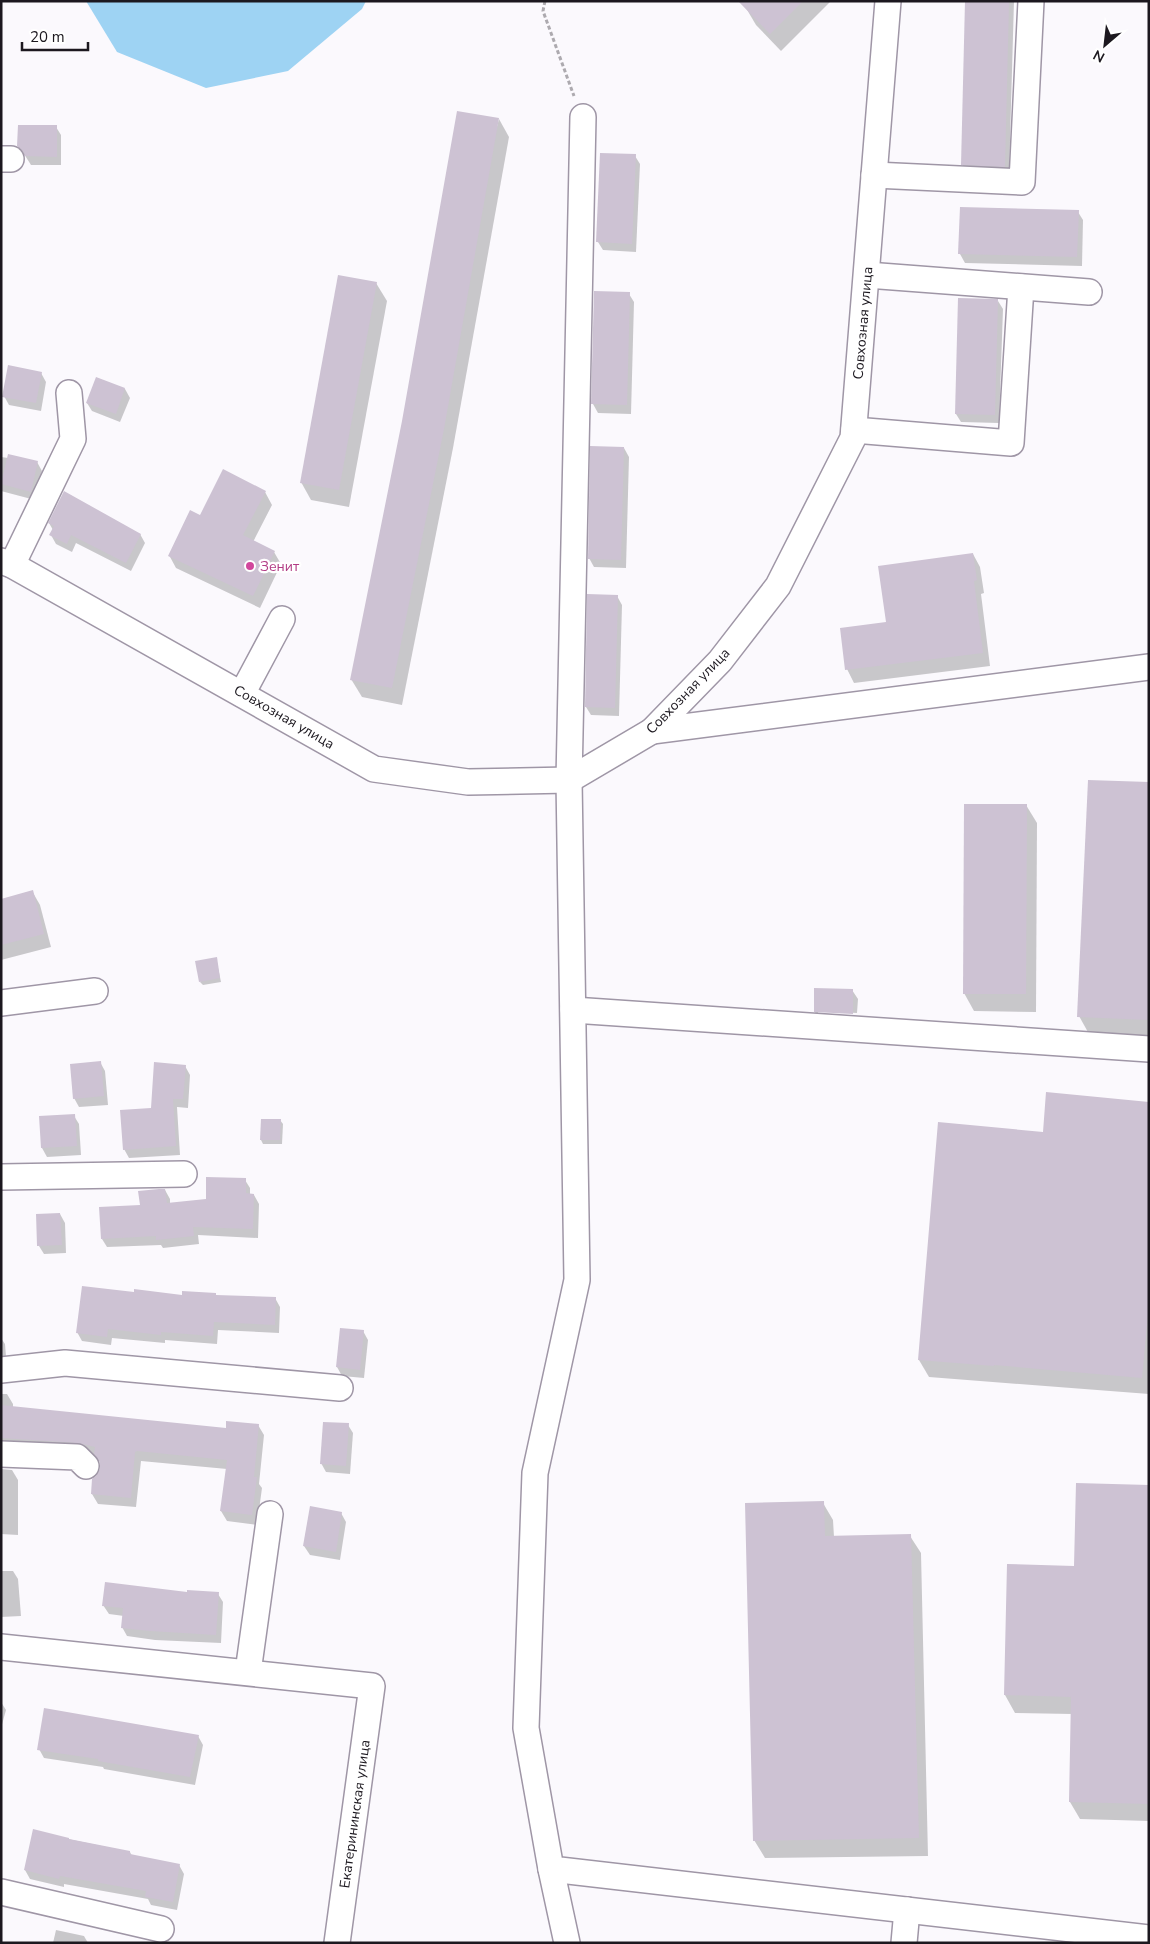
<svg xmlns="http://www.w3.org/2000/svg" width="1150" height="1944" viewBox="0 0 1150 1944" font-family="'Nunito Sans',sans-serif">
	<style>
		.water { fill: #9ed3f3 }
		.shadow { fill: #0003 }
		.building { fill: #cdc2d3 }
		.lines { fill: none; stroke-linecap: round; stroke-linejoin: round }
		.minor-casing { stroke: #9f96a6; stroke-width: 28 }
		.path { stroke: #adaaaf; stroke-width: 3; stroke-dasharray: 4 2.5; stroke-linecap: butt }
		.minor { stroke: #fff; stroke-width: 25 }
		.hotel-dot { fill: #d1479c; stroke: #fff; stroke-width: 2 }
		.labels { text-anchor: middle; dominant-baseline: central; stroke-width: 4.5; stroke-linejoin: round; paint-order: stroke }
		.street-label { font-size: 14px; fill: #1c181f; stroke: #fff }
		.hotel-label { font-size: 14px; fill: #b23c85; stroke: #fff; text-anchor: start }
	</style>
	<rect width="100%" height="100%" fill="#fbf9fd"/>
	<path class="water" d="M 86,1 L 366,1 L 362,9 L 288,71 L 206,88 L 117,52 Z"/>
	<g class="shadow">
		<path d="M 752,1 L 831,1 L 781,51 L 756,25 L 746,8 Z"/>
		<path d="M 967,1 L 1014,1 L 1009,175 L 967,173 L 962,164 Z"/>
		<path d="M 499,119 L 509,137 L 453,448 L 402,705 L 362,697 L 351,679 Z"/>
		<path d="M 56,127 L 61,135 L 61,165 L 31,165 L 19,146 Z"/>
		<path d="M 635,156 L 640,164 L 636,252 L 603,250 L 598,242 Z"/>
		<path d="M 1078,212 L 1083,220 L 1082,266 L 965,263 L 960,254 Z"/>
		<path d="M 376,283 L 387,301 L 349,507 L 311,500 L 301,482 Z"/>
		<path d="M 595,293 L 629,294 L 634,302 L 631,414 L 598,413 L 593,404 Z"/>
		<path d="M 998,301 L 1003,309 L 999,423 L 961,422 L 956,414 Z"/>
		<path d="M 41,373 L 46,382 L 41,411 L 9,405 L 4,396 Z"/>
		<path d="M 97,378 L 125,389 L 130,398 L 120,422 L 92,411 L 87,403 Z"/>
		<path d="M 624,448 L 629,457 L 626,568 L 594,567 L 589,558 Z"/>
		<path d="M 1,457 L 37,462 L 42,471 L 35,500 L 1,491 Z"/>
		<path d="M 265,492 L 272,505 L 253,542 L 274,552 L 281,564 L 260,608 L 176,568 L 169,555 L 200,516 Z"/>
		<path d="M 49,523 L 140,534 L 145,543 L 131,571 L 76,543 L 72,552 L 56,544 L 51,535 L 53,530 Z"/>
		<path d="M 973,554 L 980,567 L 984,593 L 981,594 L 990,666 L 854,683 L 847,669 L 888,623 Z"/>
		<path d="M 617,596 L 622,605 L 619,716 L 591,715 L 586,707 Z"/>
		<path d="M 1149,784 L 1149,1037 L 1089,1034 L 1079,1016 Z"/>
		<path d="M 1026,805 L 1037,823 L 1036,1012 L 974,1011 L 964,993 Z"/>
		<path d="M 32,891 L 40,905 L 51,947 L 1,960 L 1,900 Z"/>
		<path d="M 216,958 L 221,982 L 203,985 L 200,982 Z"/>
		<path d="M 852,990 L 858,999 L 857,1013 L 818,1011 L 818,1013 L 857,1016 L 857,1023 L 820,1020 L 815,1012 Z"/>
		<path d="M 100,1062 L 105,1071 L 108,1105 L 79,1107 L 74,1098 Z"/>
		<path d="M 185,1066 L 190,1075 L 188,1108 L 177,1107 L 180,1155 L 129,1158 L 124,1149 Z"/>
		<path d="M 1149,1103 L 1149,1394 L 929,1377 L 919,1360 L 1044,1133 Z"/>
		<path d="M 74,1116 L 79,1124 L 81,1155 L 47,1157 L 42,1148 L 40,1117 Z"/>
		<path d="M 280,1120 L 283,1124 L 282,1144 L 263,1144 L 261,1140 Z"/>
		<path d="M 245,1180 L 250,1188 L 250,1195 L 254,1195 L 259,1204 L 258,1238 L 198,1235 L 199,1244 L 163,1248 L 161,1245 L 107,1247 L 102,1239 L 165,1190 L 170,1199 L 170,1204 L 207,1200 Z"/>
		<path d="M 60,1214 L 65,1223 L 66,1253 L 44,1254 L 39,1246 Z"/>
		<path d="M 183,1296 L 275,1298 L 280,1307 L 279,1333 L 218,1330 L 217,1344 L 165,1340 L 165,1343 L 112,1338 L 111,1345 L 82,1341 L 77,1332 Z"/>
		<path d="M 341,1329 L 363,1331 L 368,1340 L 364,1378 L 342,1376 L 337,1367 Z"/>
		<path d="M 1,1338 L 5,1344 L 7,1369 L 1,1372 Z"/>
		<path d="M 1,1394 L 7,1394 L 13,1404 L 13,1408 L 227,1430 L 258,1425 L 264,1435 L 259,1484 L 262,1488 L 257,1525 L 227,1521 L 221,1511 L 227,1469 L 141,1461 L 136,1507 L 98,1504 L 92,1494 L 101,1470 L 101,1463 L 97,1456 L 84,1452 L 1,1451 Z"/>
		<path d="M 348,1425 L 353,1433 L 350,1474 L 326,1472 L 321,1463 Z"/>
		<path d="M 1,1469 L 12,1470 L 18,1480 L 18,1535 L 1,1534 Z"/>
		<path d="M 1149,1487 L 1149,1821 L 1080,1819 L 1070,1802 L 1072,1714 L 1015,1713 L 1005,1695 L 1008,1565 L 1076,1567 Z"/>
		<path d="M 823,1503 L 833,1520 L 834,1537 L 910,1536 L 921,1553 L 928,1856 L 765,1858 L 754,1840 Z"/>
		<path d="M 341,1513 L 346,1522 L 340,1560 L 310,1555 L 304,1546 Z"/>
		<path d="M 1,1571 L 13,1571 L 18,1579 L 21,1616 L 1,1617 Z"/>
		<path d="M 188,1594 L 218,1594 L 223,1602 L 221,1643 L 155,1640 L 127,1636 L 122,1627 L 124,1616 L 109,1614 L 103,1605 Z"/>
		<path d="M 1,1702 L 6,1710 L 1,1728 Z"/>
		<path d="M 198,1736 L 203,1745 L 195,1785 L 104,1769 L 103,1767 L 44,1758 L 39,1749 Z"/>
		<path d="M 68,1839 L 130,1852 L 132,1856 L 179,1865 L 184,1874 L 177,1910 L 151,1905 L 148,1899 L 64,1884 L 64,1887 L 30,1879 L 25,1870 Z"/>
		<path d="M 56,1930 L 84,1936 L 88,1943 L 53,1943 Z"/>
	</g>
	<g class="building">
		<path d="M 738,1 L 803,1 L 770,34 Z"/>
		<path d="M 965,1 L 1009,1 L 1005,167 L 961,165 Z"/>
		<path d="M 457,111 L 499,118 L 444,429 L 392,688 L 350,680 L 402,421 Z"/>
		<path d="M 18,125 L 57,125 L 57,157 L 25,156 L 23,151 L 17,146 Z"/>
		<path d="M 600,153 L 636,154 L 632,244 L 596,242 Z"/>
		<path d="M 960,207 L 1079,210 L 1077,257 L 958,254 Z"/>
		<path d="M 338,275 L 377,282 L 339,490 L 300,483 Z"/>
		<path d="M 594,291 L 630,292 L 627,405 L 591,404 Z"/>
		<path d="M 958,298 L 998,299 L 995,415 L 955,414 Z"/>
		<path d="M 8,365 L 42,372 L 36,403 L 2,397 Z"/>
		<path d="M 96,377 L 125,388 L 116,414 L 86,403 Z"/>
		<path d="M 590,446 L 624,447 L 621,560 L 588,559 Z"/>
		<path d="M 8,454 L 38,461 L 31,492 L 1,484 Z"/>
		<path d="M 223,469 L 266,491 L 243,535 L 275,551 L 253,596 L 168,556 L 190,510 L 200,515 Z"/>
		<path d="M 64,491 L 141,534 L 126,563 L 71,535 L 67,544 L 49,535 L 54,526 L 48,523 Z"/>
		<path d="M 973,553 L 977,580 L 974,581 L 983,653 L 845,670 L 840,628 L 886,622 L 878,566 Z"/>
		<path d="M 587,594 L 618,595 L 615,708 L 585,707 Z"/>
		<path d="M 1088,780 L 1149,782 L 1149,1020 L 1077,1017 Z"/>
		<path d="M 964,804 L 1027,804 L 1026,994 L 963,994 Z"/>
		<path d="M 33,890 L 44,934 L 1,945 L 1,899 Z"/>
		<path d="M 217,957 L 220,978 L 199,982 L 195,961 Z"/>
		<path d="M 814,988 L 853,989 L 853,1014 L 814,1012 Z"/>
		<path d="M 101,1061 L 104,1096 L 73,1099 L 70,1064 Z"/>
		<path d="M 154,1062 L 186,1065 L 183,1099 L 173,1099 L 176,1146 L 123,1150 L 120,1110 L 151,1108 Z"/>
		<path d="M 1046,1092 L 1149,1102 L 1149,1303 L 1142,1378 L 994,1365 L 994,1366 L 918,1360 L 938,1122 L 1043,1132 Z"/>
		<path d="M 75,1114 L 77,1146 L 41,1148 L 39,1116 Z"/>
		<path d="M 261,1119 L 281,1119 L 280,1140 L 260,1140 Z"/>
		<path d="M 206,1177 L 246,1178 L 246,1193 L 254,1194 L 253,1229 L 193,1227 L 194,1236 L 156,1240 L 156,1236 L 101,1239 L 99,1207 L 140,1205 L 138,1191 L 159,1189 L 165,1189 L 167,1203 L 206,1199 Z"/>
		<path d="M 60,1213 L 62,1245 L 37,1246 L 36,1214 Z"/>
		<path d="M 82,1286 L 134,1292 L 134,1289 L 182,1295 L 182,1291 L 216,1293 L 216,1295 L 276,1297 L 275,1325 L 214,1322 L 213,1336 L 161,1332 L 161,1335 L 108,1329 L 107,1337 L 76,1333 Z"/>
		<path d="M 340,1328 L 364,1330 L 360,1370 L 336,1367 Z"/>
		<path d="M 1,1405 L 226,1428 L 226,1421 L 259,1424 L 254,1477 L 257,1477 L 252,1515 L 220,1511 L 227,1460 L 137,1451 L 135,1452 L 131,1498 L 91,1494 L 92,1479 L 96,1476 L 100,1469 L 100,1462 L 94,1454 L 95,1447 L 78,1443 L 1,1438 Z"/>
		<path d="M 323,1422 L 349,1423 L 346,1466 L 320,1464 Z"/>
		<path d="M 1076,1483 L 1149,1485 L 1149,1804 L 1069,1802 L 1071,1697 L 1004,1695 L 1007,1564 L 1074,1566 Z"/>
		<path d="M 824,1501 L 825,1536 L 911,1534 L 919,1838 L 753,1841 L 745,1503 Z"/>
		<path d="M 310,1506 L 342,1512 L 336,1552 L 303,1546 Z"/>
		<path d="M 105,1582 L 187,1592 L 187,1590 L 219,1592 L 216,1635 L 150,1631 L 121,1628 L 123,1608 L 102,1606 Z"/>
		<path d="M 44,1708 L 199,1735 L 190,1777 L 98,1761 L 98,1759 L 37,1750 Z"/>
		<path d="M 33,1829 L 69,1838 L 69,1839 L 130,1851 L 130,1854 L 180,1864 L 173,1902 L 145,1897 L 146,1891 L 60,1876 L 59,1879 L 24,1870 Z"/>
	</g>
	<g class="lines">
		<g class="minor-casing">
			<g id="minor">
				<path d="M 583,117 L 569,780 L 577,1280 L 535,1473 L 526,1728 L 551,1869 L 1149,1938"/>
				<path d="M 1,159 L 11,159"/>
				<path d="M 874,175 L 1022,182 L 1031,1"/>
				<path d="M 867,275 L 1089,292"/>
				<path d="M 854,430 L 1011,443 L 1021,287"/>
				<path d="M 1,561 L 12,565 L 374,769 L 468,782 L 569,780 L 652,731 L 720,661 L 778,586 L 853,438 L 888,1"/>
				<path d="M 12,565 L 73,439 L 69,393"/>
				<path d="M 242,694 L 282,619"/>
				<path d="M 652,731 L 1149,667"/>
				<path d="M 1,1003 L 95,991"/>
				<path d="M 573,1010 L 1149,1049"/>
				<path d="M 1,1177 L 184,1174"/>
				<path d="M 1,1370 L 65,1363 L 340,1388"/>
				<path d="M 1,1454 L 77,1457 L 86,1466"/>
				<path d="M 1,1647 L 372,1686 L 337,1943"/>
				<path d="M 248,1672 L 270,1514"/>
				<path d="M 551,1869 L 567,1943"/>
				<path d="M 1,1892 L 161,1929"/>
				<path d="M 904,1943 L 907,1910"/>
			</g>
		</g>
		<path class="path" d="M 545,1 L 543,11 L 574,96"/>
		<use href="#minor" class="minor"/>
	</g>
	<circle class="hotel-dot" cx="250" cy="566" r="5"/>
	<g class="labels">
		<g class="street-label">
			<text transform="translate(863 323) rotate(-85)">Совхозная улица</text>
			<text transform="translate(688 691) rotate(-46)">Совхозная улица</text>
			<text transform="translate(284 717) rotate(30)">Совхозная улица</text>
			<text transform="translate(355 1814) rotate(-82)">Екатерининская улица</text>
		</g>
		<g class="hotel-label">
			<text x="260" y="566">Зенит</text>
		</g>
	</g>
	<rect width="1150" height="1944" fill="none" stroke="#1c181f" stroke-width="5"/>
	<g transform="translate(1105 45) rotate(208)" stroke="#ffffff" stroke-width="4" paint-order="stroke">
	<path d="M0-4L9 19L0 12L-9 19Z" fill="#1c181f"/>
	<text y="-8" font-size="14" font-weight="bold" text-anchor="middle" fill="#1c181f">N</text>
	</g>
	<path d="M22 42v8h66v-8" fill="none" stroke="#1c181f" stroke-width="2.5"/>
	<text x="30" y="42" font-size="15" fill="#1c181f" stroke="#ffffff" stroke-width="4" paint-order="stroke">20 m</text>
</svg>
